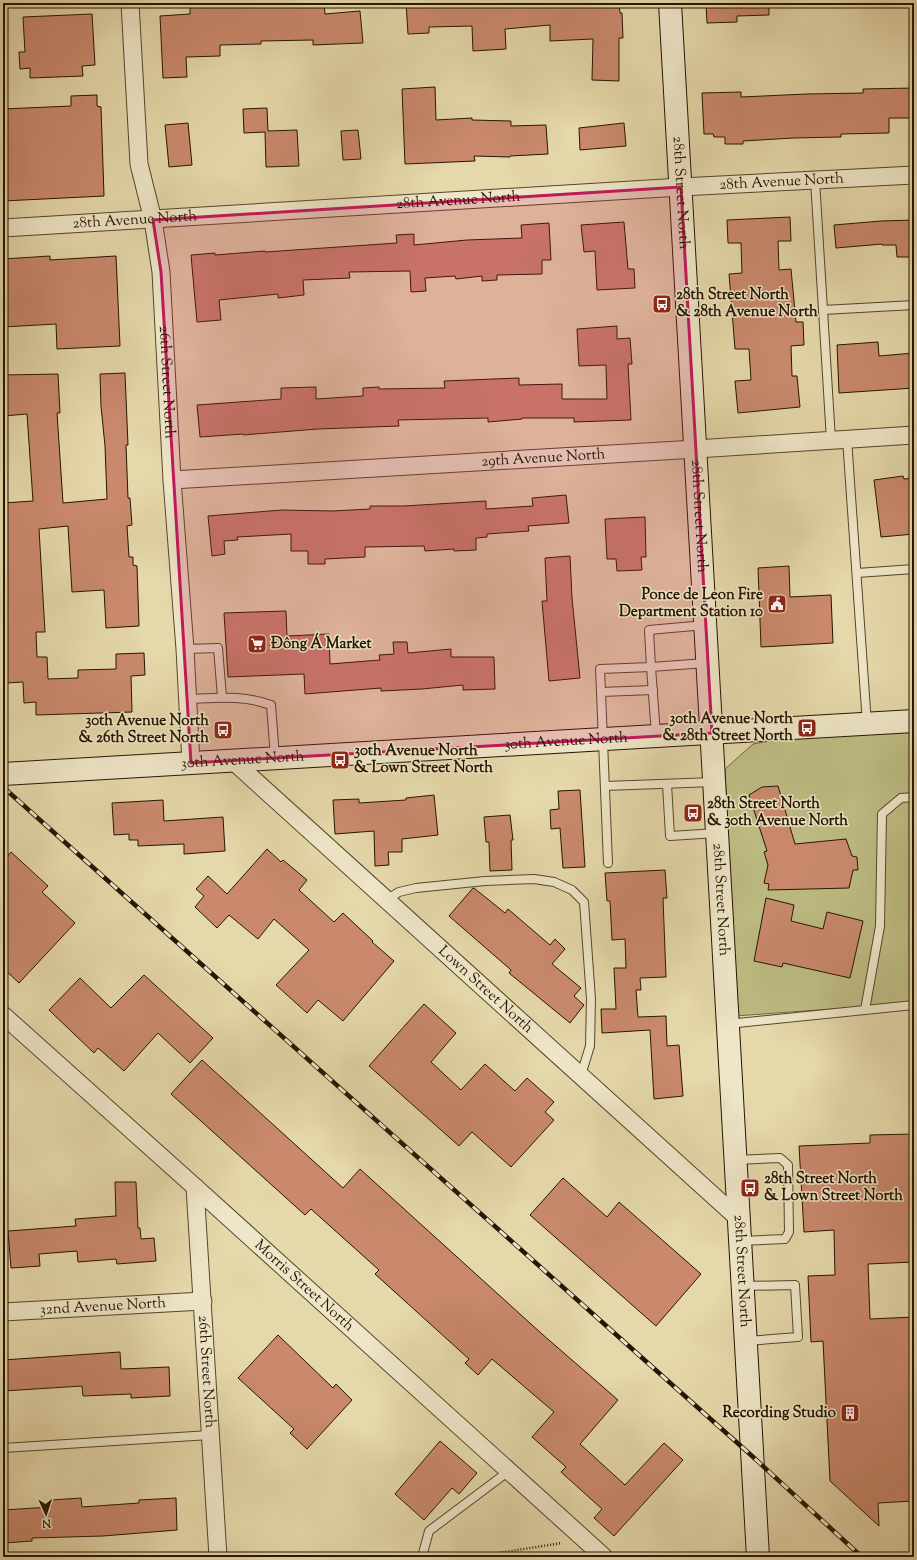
<svg xmlns="http://www.w3.org/2000/svg" width="917" height="1560" viewBox="0 0 917 1560" font-family="'Sorts Mill Goudy',serif">
	<style>
		.green { fill: #bdbc83; stroke: #716842 }
		.building { fill: #ca896d; stroke: #251500 }
		.lines { fill: none; stroke-linecap: round; stroke-linejoin: round }
		.lane-casing { stroke: #55462a; stroke-width: 10 }
		.street-casing { stroke: #55462a; stroke-width: 19 }
		.secondary-casing { stroke: #251500; stroke-width: 24 }
		.path { stroke: #251500; stroke-width: 2.5; stroke-dasharray: 1 2; stroke-linecap: butt }
		.lane { stroke: #eee6c8; stroke-width: 8 }
		.street { stroke: #eee6c8; stroke-width: 17 }
		.secondary { stroke: #eee6c8; stroke-width: 22 }
		.rail-casing { stroke: #251500; stroke-width: 4.5 }
		.rail { stroke: #eee6c8; stroke-width: 3; stroke-dasharray: 9; stroke-linecap: butt }
		.marked { fill: #c2185b; fill-opacity: 0.2; stroke: #c2185b; stroke-width: 3; stroke-linejoin: round }
		.labels { text-anchor: middle; dominant-baseline: central; stroke-width: 3; stroke-linejoin: round; paint-order: stroke }
		.street-label { font-size: 15px; fill: #251500; stroke: #eee6c8 }
		.poi-label { font-size: 15px; font-weight: bold; fill: #251500; stroke: #eee6c8; text-anchor: start }
	</style>
	<rect width="100%" height="100%" fill="#e5d8aa"/>
	<filter id="stains"><feTurbulence type="fractalNoise" baseFrequency=".005" numOctaves="4"/><feColorMatrix values="0 0 0 0 .2 0 0 0 0 .09 0 0 0 0 .02 0 0 0 .5 -.17"/></filter>
	<radialGradient id="worn" r=".72"><stop offset=".6" stop-color="#630" stop-opacity="0"/><stop offset="1" stop-color="#630" stop-opacity=".3"/></radialGradient>
	<path class="green" d="M 914,731 L 914,1003 L 735,1016 L 725,769 L 753,744 L 781,739 Z"/>
	<g class="building">
		<path d="M 315,3 L 324,3 L 325,14 L 360,11 L 363,43 L 313,45 L 313,40 L 261,41 L 261,44 L 220,45 L 220,56 L 186,57 L 187,77 L 163,78 L 160,16 L 190,14 L 190,7 Z"/>
		<path d="M 406,3 L 619,3 L 620,13 L 622,13 L 623,38 L 619,38 L 619,81 L 592,80 L 593,39 L 550,41 L 550,25 L 505,29 L 506,49 L 473,51 L 472,26 L 429,27 L 429,33 L 408,34 Z"/>
		<path d="M 706,3 L 769,3 L 769,15 L 737,16 L 737,22 L 707,23 Z"/>
		<path d="M 92,14 L 95,65 L 82,66 L 83,76 L 30,78 L 30,68 L 20,69 L 19,52 L 25,52 L 23,17 Z"/>
		<path d="M 435,87 L 436,120 L 472,118 L 472,120 L 511,121 L 511,126 L 546,125 L 548,154 L 510,156 L 510,157 L 474,156 L 475,161 L 405,164 L 402,89 Z"/>
		<path d="M 914,88 L 914,118 L 889,118 L 889,133 L 841,134 L 841,137 L 793,138 L 743,141 L 743,144 L 725,144 L 725,137 L 714,137 L 713,134 L 704,134 L 702,93 L 741,92 L 741,97 L 807,94 L 863,93 L 863,89 Z"/>
		<path d="M 97,95 L 97,106 L 101,107 L 104,196 L 3,201 L 3,109 L 71,106 L 71,96 Z"/>
		<path d="M 267,108 L 268,131 L 297,130 L 299,166 L 266,167 L 265,132 L 244,133 L 243,109 Z"/>
		<path d="M 188,123 L 192,165 L 169,167 L 165,125 Z"/>
		<path d="M 624,123 L 626,146 L 580,150 L 579,128 Z"/>
		<path d="M 358,130 L 361,159 L 343,160 L 341,131 Z"/>
		<path d="M 790,217 L 791,241 L 778,241 L 779,270 L 791,269 L 796,322 L 803,322 L 804,345 L 791,346 L 792,376 L 797,376 L 800,407 L 738,413 L 735,381 L 751,380 L 749,349 L 735,349 L 729,274 L 742,273 L 741,243 L 728,243 L 727,220 Z"/>
		<path d="M 914,220 L 914,257 L 897,257 L 896,245 L 882,245 L 882,244 L 836,248 L 834,225 L 881,221 Z"/>
		<path d="M 624,222 L 628,269 L 634,269 L 635,288 L 597,290 L 595,251 L 584,252 L 581,225 Z"/>
		<path d="M 549,223 L 551,260 L 542,260 L 542,274 L 497,275 L 497,280 L 482,281 L 482,276 L 456,279 L 455,276 L 425,278 L 426,291 L 411,292 L 410,271 L 349,272 L 350,278 L 303,280 L 304,295 L 278,298 L 278,294 L 219,300 L 221,320 L 197,322 L 191,255 L 215,253 L 215,255 L 265,251 L 265,252 L 397,243 L 396,235 L 414,234 L 414,245 L 467,240 L 522,238 L 521,225 Z"/>
		<path d="M 50,256 L 50,260 L 116,256 L 120,346 L 57,349 L 56,324 L 3,327 L 3,259 Z"/>
		<path d="M 617,326 L 617,339 L 630,338 L 632,364 L 628,364 L 631,420 L 574,422 L 574,418 L 522,418 L 522,419 L 488,422 L 488,418 L 398,420 L 399,426 L 318,429 L 243,435 L 243,434 L 200,437 L 197,405 L 281,399 L 281,388 L 316,387 L 316,399 L 363,396 L 363,388 L 379,387 L 379,389 L 445,388 L 444,381 L 519,378 L 519,385 L 562,384 L 562,399 L 607,399 L 606,365 L 579,366 L 577,329 Z"/>
		<path d="M 878,342 L 879,356 L 914,353 L 914,388 L 839,393 L 837,345 Z"/>
		<path d="M 125,373 L 128,445 L 126,445 L 128,498 L 130,498 L 132,525 L 127,526 L 129,557 L 133,557 L 133,565 L 137,566 L 139,626 L 106,628 L 104,590 L 72,592 L 68,526 L 39,529 L 45,632 L 36,632 L 37,657 L 47,657 L 48,679 L 78,678 L 78,670 L 116,669 L 116,654 L 144,653 L 145,675 L 131,676 L 132,712 L 36,715 L 36,702 L 24,703 L 23,682 L 7,683 L 3,614 L 3,503 L 33,501 L 27,414 L 3,416 L 3,375 L 58,374 L 60,413 L 57,413 L 63,503 L 107,499 L 105,446 L 101,406 L 100,374 Z"/>
		<path d="M 903,476 L 904,479 L 914,478 L 914,534 L 881,537 L 874,480 Z"/>
		<path d="M 566,495 L 569,523 L 528,526 L 529,531 L 487,534 L 487,537 L 476,538 L 476,550 L 454,551 L 454,549 L 425,551 L 424,546 L 365,547 L 365,557 L 325,559 L 325,564 L 308,564 L 308,551 L 291,551 L 291,534 L 237,537 L 238,540 L 224,541 L 225,554 L 212,556 L 208,516 L 282,510 L 332,511 L 370,509 L 370,506 L 404,506 L 486,501 L 486,509 L 533,506 L 532,498 Z"/>
		<path d="M 645,517 L 646,557 L 641,557 L 642,570 L 617,571 L 616,559 L 607,559 L 605,519 Z"/>
		<path d="M 570,556 L 572,598 L 580,678 L 549,681 L 542,601 L 547,601 L 545,558 Z"/>
		<path d="M 789,566 L 790,597 L 831,595 L 833,643 L 761,647 L 758,568 Z"/>
		<path d="M 286,611 L 287,636 L 329,634 L 330,664 L 380,660 L 379,655 L 394,654 L 393,642 L 407,642 L 408,653 L 451,649 L 451,657 L 494,657 L 495,689 L 463,690 L 463,685 L 422,689 L 381,691 L 381,688 L 305,694 L 304,674 L 228,677 L 224,613 Z"/>
		<path d="M 778,786 L 795,844 L 846,839 L 852,856 L 857,857 L 858,870 L 853,870 L 849,888 L 768,890 L 769,884 L 764,883 L 768,865 L 764,852 L 767,851 L 749,795 L 762,787 Z"/>
		<path d="M 580,790 L 585,867 L 563,868 L 560,828 L 551,829 L 550,810 L 559,809 L 558,791 Z"/>
		<path d="M 434,795 L 438,835 L 402,839 L 402,852 L 388,852 L 389,865 L 375,866 L 374,831 L 335,834 L 333,800 L 359,799 L 359,803 L 406,800 L 406,798 Z"/>
		<path d="M 163,800 L 164,821 L 223,817 L 225,851 L 184,854 L 184,844 L 138,846 L 138,840 L 129,840 L 129,834 L 114,835 L 112,803 Z"/>
		<path d="M 510,815 L 513,840 L 511,840 L 512,870 L 490,871 L 489,842 L 486,842 L 484,817 Z"/>
		<path d="M 267,849 L 281,862 L 283,860 L 307,880 L 299,890 L 334,922 L 343,913 L 373,941 L 372,942 L 394,961 L 343,1021 L 318,1000 L 307,1013 L 276,985 L 309,950 L 274,919 L 258,939 L 229,915 L 217,928 L 195,907 L 204,896 L 196,889 L 208,876 L 227,894 Z"/>
		<path d="M 11,852 L 48,886 L 42,892 L 75,923 L 19,983 L 3,968 L 3,862 Z"/>
		<path d="M 665,870 L 667,898 L 663,898 L 666,977 L 640,978 L 641,990 L 636,990 L 638,1017 L 666,1016 L 667,1046 L 679,1045 L 683,1096 L 654,1099 L 650,1030 L 602,1033 L 601,1009 L 616,1009 L 614,968 L 626,968 L 625,939 L 612,940 L 610,901 L 607,901 L 605,873 Z"/>
		<path d="M 473,888 L 474,888 L 505,913 L 508,909 L 550,945 L 555,939 L 565,949 L 552,964 L 581,988 L 574,996 L 584,1005 L 570,1023 L 509,973 L 511,970 L 449,916 Z"/>
		<path d="M 766,898 L 794,905 L 791,921 L 823,929 L 827,912 L 863,921 L 850,978 L 783,963 L 782,967 L 754,961 Z"/>
		<path d="M 144,975 L 213,1038 L 190,1063 L 158,1033 L 124,1071 L 98,1048 L 94,1053 L 49,1010 L 80,978 L 111,1008 Z"/>
		<path d="M 424,1004 L 456,1033 L 431,1062 L 461,1090 L 485,1064 L 515,1091 L 527,1078 L 554,1102 L 545,1112 L 554,1120 L 511,1167 L 472,1132 L 459,1146 L 369,1066 Z"/>
		<path d="M 202,1060 L 343,1188 L 360,1169 L 542,1334 L 618,1400 L 580,1444 L 625,1485 L 664,1443 L 683,1460 L 614,1536 L 594,1518 L 602,1509 L 561,1472 L 566,1467 L 532,1437 L 554,1412 L 492,1359 L 478,1375 L 465,1363 L 469,1359 L 375,1274 L 379,1270 L 311,1209 L 305,1215 L 171,1094 Z"/>
		<path d="M 914,1134 L 914,1262 L 868,1264 L 870,1319 L 914,1317 L 914,1501 L 878,1503 L 879,1526 L 830,1481 L 823,1341 L 811,1342 L 808,1276 L 835,1275 L 834,1230 L 804,1232 L 799,1146 L 870,1143 L 870,1135 Z"/>
		<path d="M 563,1178 L 607,1217 L 619,1202 L 701,1274 L 656,1326 L 530,1215 Z"/>
		<path d="M 115,1182 L 136,1182 L 138,1228 L 140,1228 L 141,1239 L 154,1238 L 156,1261 L 117,1264 L 116,1259 L 78,1262 L 77,1251 L 39,1254 L 40,1266 L 11,1268 L 8,1231 L 76,1226 L 75,1219 L 116,1216 Z"/>
		<path d="M 278,1335 L 333,1388 L 336,1384 L 352,1400 L 307,1449 L 290,1433 L 294,1429 L 238,1378 Z"/>
		<path d="M 120,1352 L 121,1369 L 169,1367 L 170,1396 L 131,1398 L 131,1394 L 83,1396 L 82,1386 L 3,1391 L 3,1360 Z"/>
		<path d="M 440,1441 L 477,1473 L 459,1494 L 452,1488 L 424,1520 L 395,1494 Z"/>
		<path d="M 81,1498 L 82,1507 L 139,1503 L 139,1500 L 176,1498 L 177,1530 L 103,1536 L 32,1538 L 32,1541 L 4,1543 L 3,1510 L 51,1507 L 51,1500 Z"/>
	</g>
	<g class="lines">
		<g class="lane-casing">
			<g id="lane">
				<path d="M 815,180 L 831,440"/>
				<path d="M 823,310 L 914,305"/>
				<path d="M 847,439 L 867,724"/>
				<path d="M 857,573 L 914,569"/>
				<path d="M 705,625 L 649,630 L 651,667 L 706,663"/>
				<path d="M 185,649 L 218,648 L 222,697"/>
				<path d="M 601,692 L 600,669 L 651,667 L 656,735"/>
				<path d="M 188,699 C 217,698 244,695 271,705 L 275,757"/>
				<path d="M 667,784 L 670,836 L 717,833"/>
				<path d="M 605,786 L 714,782"/>
				<path d="M 608,863 L 601,692 L 653,690"/>
				<path d="M 386,900 L 399,892 L 416,888 L 485,881 L 534,879 L 554,882 L 572,890 L 584,902 L 591,999 L 590,1046 L 581,1075"/>
				<path d="M 865,1010 L 880,926 L 882,814 L 901,798 L 914,797"/>
				<path d="M 728,1024 L 914,1005"/>
				<path d="M 736,1160 L 780,1158 L 788,1165 L 789,1232 L 785,1239 L 741,1241"/>
				<path d="M 744,1286 L 795,1285 L 798,1337 L 747,1341"/>
				<path d="M 3,1448 L 210,1435"/>
				<path d="M 422,1557 L 429,1531 L 509,1471"/>
			</g>
		</g>
		<g class="street-casing">
			<g id="street">
				<path id="s1" d="M 130,3 L 139,164 L 153,220 L 161,272 L 172,480 L 185,649 L 191,763"/>
				<path id="s2" d="M 3,228 L 681,187 L 914,175"/>
				<path id="s3" d="M 172,480 L 696,449 L 914,435"/>
				<path id="s4" d="M 232,760 L 739,1219"/>
				<path id="s5" d="M 3,1015 L 195,1187 L 604,1557"/>
				<path id="s6" d="M 195,1187 L 218,1557"/>
				<path id="s7" d="M 3,1312 L 203,1301"/>
			</g>
		</g>
		<g class="secondary-casing">
			<g id="secondary">
				<path id="s8" d="M 670,3 L 758,1557"/>
				<path id="s9" d="M 3,774 L 914,721"/>
			</g>
		</g>
		<path class="path" d="M 458,1557 L 479,1556 L 562,1543"/>
		<use href="#lane" class="lane"/>
		<use href="#street" class="street"/>
		<use href="#secondary" class="secondary"/>
		<g class="rail-casing">
			<path id="rail" d="M 3,787 L 752,1456 L 862,1557"/>
		</g>
		<use href="#rail" class="rail"/>
	</g>
	<path class="marked" d="M 681,187 L 712,733 L 191,763 L 161,272 L 153,220 Z"/>
	<defs>
		<g id="bus-square" transform="scale(1)"><rect x="-9" y="-9" width="18" height="18" rx="4" fill="#8f2418" stroke="#eee6c8"/><path d="M-5-6H5V4H4V6H2V4H-2V6H-4V4H-5ZM-3.5-4V0h7V-4ZM-3.5 1.2v1.5H-2V1.2ZM2 1.2v1.5H3.5V1.2Z" fill="#fff"/></g>
		<g id="civic-square" transform="scale(1)"><rect x="-9" y="-9" width="18" height="18" rx="4" fill="#8f2418" stroke="#eee6c8"/><path d="M-.6-6.5H3V-4.5H.6V-3L4-1V1h2V6H-6V1h2V-1L-.6-3ZM-1.2 2.5V6h2.4V2.5Z" fill="#fff"/></g>
		<g id="supermarket-square" transform="scale(1)"><rect x="-9" y="-9" width="18" height="18" rx="4" fill="#8f2418" stroke="#eee6c8"/><path d="M-6-5.5h2.5l.6 2H6L4.5 2H-2.5L-4.4-4H-6ZM-1.5 3.2a1.3 1.3 0 1 0 .1 0ZM3 3.2a1.3 1.3 0 1 0 .1 0Z" fill="#fff"/></g>
		<g id="building-square" transform="scale(1)"><rect x="-9" y="-9" width="18" height="18" rx="4" fill="#8f2418" stroke="#eee6c8"/><path d="M-4-6H4V6H1V3H-1V6H-4ZM-2.5-4.3h1.7v1.8h-1.7ZM.8-4.3h1.7v1.8H.8ZM-2.5-1h1.7V.8h-1.7ZM.8-1h1.7V.8H.8Z" fill="#fff"/></g>
	</defs>
	<g fill-rule="evenodd">
		<use href="#bus-square" x="662" y="304"/>
		<use href="#civic-square" x="777" y="604"/>
		<use href="#supermarket-square" x="257" y="644"/>
		<use href="#bus-square" x="807" y="728"/>
		<use href="#bus-square" x="223" y="730"/>
		<use href="#bus-square" x="340" y="760"/>
		<use href="#bus-square" x="693" y="813"/>
		<use href="#bus-square" x="750" y="1188"/>
		<use href="#building-square" x="850" y="1413"/>
	</g>
	<g class="labels">
		<g class="street-label">
			<text stroke="none"><textPath href="#s2" startOffset="780">28th Avenue North</textPath></text>
			<text stroke="none"><textPath href="#s8" startOffset="190">28th Street North</textPath></text>
			<text stroke="none"><textPath href="#s2" startOffset="456">28th Avenue North</textPath></text>
			<text stroke="none"><textPath href="#s2" startOffset="132">28th Avenue North</textPath></text>
			<text stroke="none"><textPath href="#s1" startOffset="382">26th Street North</textPath></text>
			<text stroke="none"><textPath href="#s3" startOffset="372">29th Avenue North</textPath></text>
			<text stroke="none"><textPath href="#s8" startOffset="514">28th Street North</textPath></text>
			<text stroke="none"><textPath href="#s9" startOffset="564">30th Avenue North</textPath></text>
			<text stroke="none"><textPath href="#s9" startOffset="240">30th Avenue North</textPath></text>
			<text stroke="none"><textPath href="#s8" startOffset="898">28th Street North</textPath></text>
			<text stroke="none"><textPath href="#s4" startOffset="342">Lown Street North</textPath></text>
			<text stroke="none"><textPath href="#s8" startOffset="1270">28th Street North</textPath></text>
			<text stroke="none"><textPath href="#s5" startOffset="405">Morris Street North</textPath></text>
			<text stroke="none"><textPath href="#s7" startOffset="100">32nd Avenue North</textPath></text>
			<text stroke="none"><textPath href="#s6" startOffset="185">26th Street North</textPath></text>
		</g>
		<g class="poi-label">
			<text x="676" y="295">28th Street North<tspan x="676" dy="17">&amp; 28th Avenue North</tspan></text>
			<text x="763" y="595" text-anchor="end">Ponce de Leon Fire<tspan x="763" dy="17">Department Station 10</tspan></text>
			<text x="271" y="644">Đông Á Market</text>
			<text x="793" y="719" text-anchor="end">30th Avenue North<tspan x="793" dy="17">&amp; 28th Street North</tspan></text>
			<text x="209" y="721" text-anchor="end">30th Avenue North<tspan x="209" dy="17">&amp; 26th Street North</tspan></text>
			<text x="354" y="751">30th Avenue North<tspan x="354" dy="17">&amp; Lown Street North</tspan></text>
			<text x="707" y="804">28th Street North<tspan x="707" dy="17">&amp; 30th Avenue North</tspan></text>
			<text x="764" y="1179">28th Street North<tspan x="764" dy="17">&amp; Lown Street North</tspan></text>
			<text x="836" y="1413" text-anchor="end">Recording Studio</text>
		</g>
	</g>
	<rect width="917" height="1560" fill="none" stroke="#e5d8aa" stroke-width="16"/>
	<rect x="4" y="4" width="909" height="1552" fill="none" stroke="#251500" stroke-width="2"/>
	<rect x="8" y="8" width="901" height="1544" fill="none" stroke="#251500"/>
	<g transform="translate(46 1514) rotate(177)" stroke="#eee6c8" stroke-width="3" paint-order="stroke">
	<path d="M0-3L7 15L0 10L-7 15Z" fill="#251500"/>
	<text y="-6" font-size="11" font-weight="bold" text-anchor="middle" fill="#251500">N</text>
	</g>
	<rect width="100%" height="100%" filter="url(#stains)"/>
	<rect width="100%" height="100%" fill="url(#worn)"/>
</svg>
